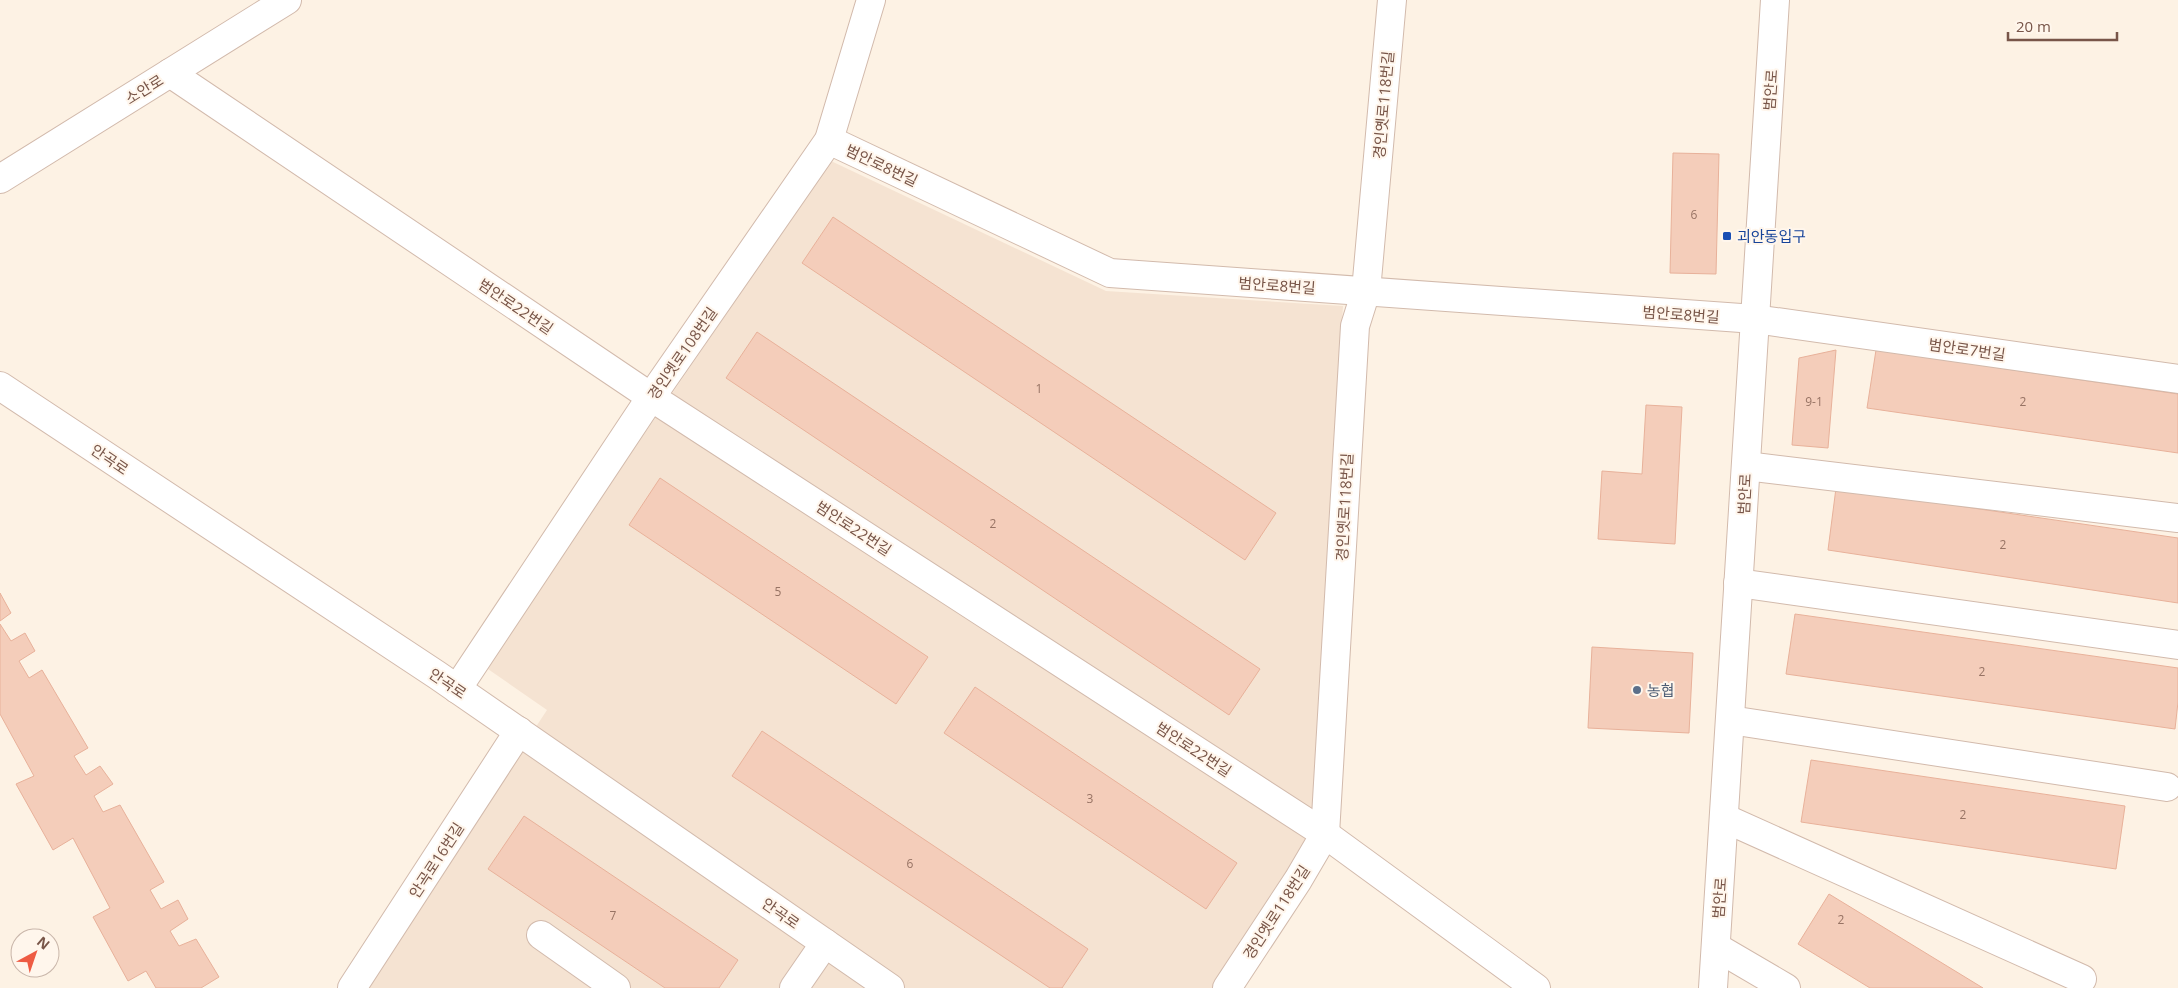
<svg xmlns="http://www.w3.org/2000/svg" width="2178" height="988" viewBox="0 0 2178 988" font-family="'Open Sans','Noto Sans KR',sans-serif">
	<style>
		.residential { fill: #f5e3d2 }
		.building { fill: #f4cdba; stroke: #e8b19a }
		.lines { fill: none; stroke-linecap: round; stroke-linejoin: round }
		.minor-casing { stroke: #d2baac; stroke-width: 30 }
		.minor { stroke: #fff; stroke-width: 28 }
		.transit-dot { fill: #1a4fb4; stroke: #fff6ec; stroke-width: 2 }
		.service-dot { fill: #5c6f8a; stroke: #fff6ec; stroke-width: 2 }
		.labels { text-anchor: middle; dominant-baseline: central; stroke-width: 4; stroke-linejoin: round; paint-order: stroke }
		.number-label { font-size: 12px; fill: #977364 }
		.street-label { font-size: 15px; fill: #785548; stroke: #fff6ec }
		.transit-label { font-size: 15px; fill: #164399; stroke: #fff6ec; text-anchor: start }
		.service-label { font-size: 15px; fill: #4e5e75; stroke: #fff6ec; text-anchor: start }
	</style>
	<rect width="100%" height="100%" fill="#fdf2e4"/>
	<path class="residential" d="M 831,161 L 1106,291 L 1343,306 L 1312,809 L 1307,845 L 1213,988 L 364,988 L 547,710 L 485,667 Z"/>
	<g class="building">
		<path d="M 1673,153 L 1719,154 L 1716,274 L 1670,273 Z"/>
		<path d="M 833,217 L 1276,513 L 1245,560 L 802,263 Z"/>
		<path d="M 757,332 L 1260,669 L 1229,715 L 726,378 Z"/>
		<path d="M 1836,350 L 1828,448 L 1792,445 L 1799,358 Z"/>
		<path d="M 1876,350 L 2178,394 L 2178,453 L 1867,408 Z"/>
		<path d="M 1646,405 L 1682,407 L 1675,544 L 1598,539 L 1602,471 L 1642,474 Z"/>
		<path d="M 660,478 L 928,657 L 896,704 L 629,525 Z"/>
		<path d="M 1836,488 L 2178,538 L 2178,603 L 1828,550 Z"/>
		<path d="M 0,593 L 11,613 L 0,621 Z"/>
		<path d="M 1795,614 L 2178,668 L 2178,702 L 2175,729 L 1786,674 Z"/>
		<path d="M 0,624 L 11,641 L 25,633 L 35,651 L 19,661 L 29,678 L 42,670 L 88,748 L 74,756 L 86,775 L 100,766 L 113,784 L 94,796 L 103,812 L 120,805 L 164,882 L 150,890 L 161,909 L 178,900 L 188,919 L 170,931 L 179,946 L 196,939 L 219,977 L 201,988 L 156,988 L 146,971 L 128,981 L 93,917 L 110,908 L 73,838 L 53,850 L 16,784 L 34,776 L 0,714 Z"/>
		<path d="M 1592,647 L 1693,653 L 1689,733 L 1588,728 Z"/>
		<path d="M 975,687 L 1237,863 L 1206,909 L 944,733 Z"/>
		<path d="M 762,731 L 1088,949 L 1062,988 L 1050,988 L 732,776 Z"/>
		<path d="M 1811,760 L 2125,806 L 2116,869 L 1801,822 Z"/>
		<path d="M 524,816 L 738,960 L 719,988 L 665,988 L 488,869 Z"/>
		<path d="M 1829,894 L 1983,988 L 1870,988 L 1798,944 Z"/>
	</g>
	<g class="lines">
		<g class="minor-casing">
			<g id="minor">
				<path d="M 170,73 L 651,397 L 1325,834 L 1536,988"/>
				<path d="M 829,140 L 1110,273 L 1755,319 L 2178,379"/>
				<path d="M 0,179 L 287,0"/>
				<path d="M 0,386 L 437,675 L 890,988"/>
				<path d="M 1746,466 L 2178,518"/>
				<path d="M 1738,583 L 2178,645"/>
				<path d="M 457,689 L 651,397 L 829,140 L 871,0"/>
				<path d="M 1730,720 L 2167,787"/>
				<path d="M 1724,818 L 2082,979"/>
				<path d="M 541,935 L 616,988"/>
				<path d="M 1716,947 L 1786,988"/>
				<path d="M 352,988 L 519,731"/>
				<path d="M 794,988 L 825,943"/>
				<path d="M 1227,988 L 1298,880 L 1325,834 L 1355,326 L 1366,291 L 1392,0"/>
				<path d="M 1713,988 L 1775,0"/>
			</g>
		</g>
		<use href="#minor" class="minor"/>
	</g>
	<rect class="transit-dot" x="1722" y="231" width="10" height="10" rx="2.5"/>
	<circle class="service-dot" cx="1637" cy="690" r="5"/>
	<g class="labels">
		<g class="number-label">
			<text x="1694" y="214">6</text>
			<text x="1039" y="388">1</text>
			<text x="1814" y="401">9-1</text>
			<text x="2023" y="401">2</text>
			<text x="993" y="523">2</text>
			<text x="2003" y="544">2</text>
			<text x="778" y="591">5</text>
			<text x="1982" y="671">2</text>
			<text x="1090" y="798">3</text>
			<text x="1963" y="814">2</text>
			<text x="910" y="863">6</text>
			<text x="613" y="915">7</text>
			<text x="1841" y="919">2</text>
		</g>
		<g class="street-label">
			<text transform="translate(144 89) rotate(-32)">소안로</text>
			<text transform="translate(1770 90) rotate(-86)">범안로</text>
			<text transform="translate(1383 105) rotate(-85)">경인옛로118번길</text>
			<text transform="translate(882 165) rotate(25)">범안로8번길</text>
			<text transform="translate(1277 285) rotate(4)">범안로8번길</text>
			<text transform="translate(516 306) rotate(34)">범안로22번길</text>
			<text transform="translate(1681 314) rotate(4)">범안로8번길</text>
			<text transform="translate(1967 349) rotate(8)">범안로7번길</text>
			<text transform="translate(682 353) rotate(-55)">경인옛로108번길</text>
			<text transform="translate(110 459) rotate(34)">안곡로</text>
			<text transform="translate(1744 494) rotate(-87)">범안로</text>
			<text transform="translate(1344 507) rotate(-87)">경인옛로118번길</text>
			<text transform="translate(854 528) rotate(33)">범안로22번길</text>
			<text transform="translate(448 683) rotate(34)">안곡로</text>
			<text transform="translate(1194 749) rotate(33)">범안로22번길</text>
			<text transform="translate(436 860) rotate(-57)">안곡로16번길</text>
			<text transform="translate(1719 898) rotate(-86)">범안로</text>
			<text transform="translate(1276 912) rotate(-57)">경인옛로118번길</text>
			<text transform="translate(781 913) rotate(35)">안곡로</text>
		</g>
		<g class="transit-label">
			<text x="1737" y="236">괴안동입구</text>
		</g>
		<g class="service-label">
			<text x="1647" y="690">농협</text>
		</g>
	</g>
	<g transform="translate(35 953) rotate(40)"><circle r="24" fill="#fff6ec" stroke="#c9b6aa"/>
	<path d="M0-4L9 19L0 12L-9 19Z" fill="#ee5b43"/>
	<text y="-8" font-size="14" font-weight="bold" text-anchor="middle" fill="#785548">N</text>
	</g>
	<path d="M2008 32v8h109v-8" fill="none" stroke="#785548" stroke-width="2.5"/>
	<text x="2016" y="32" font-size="15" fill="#785548" stroke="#fff6ec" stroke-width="4" paint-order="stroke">20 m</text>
</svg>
